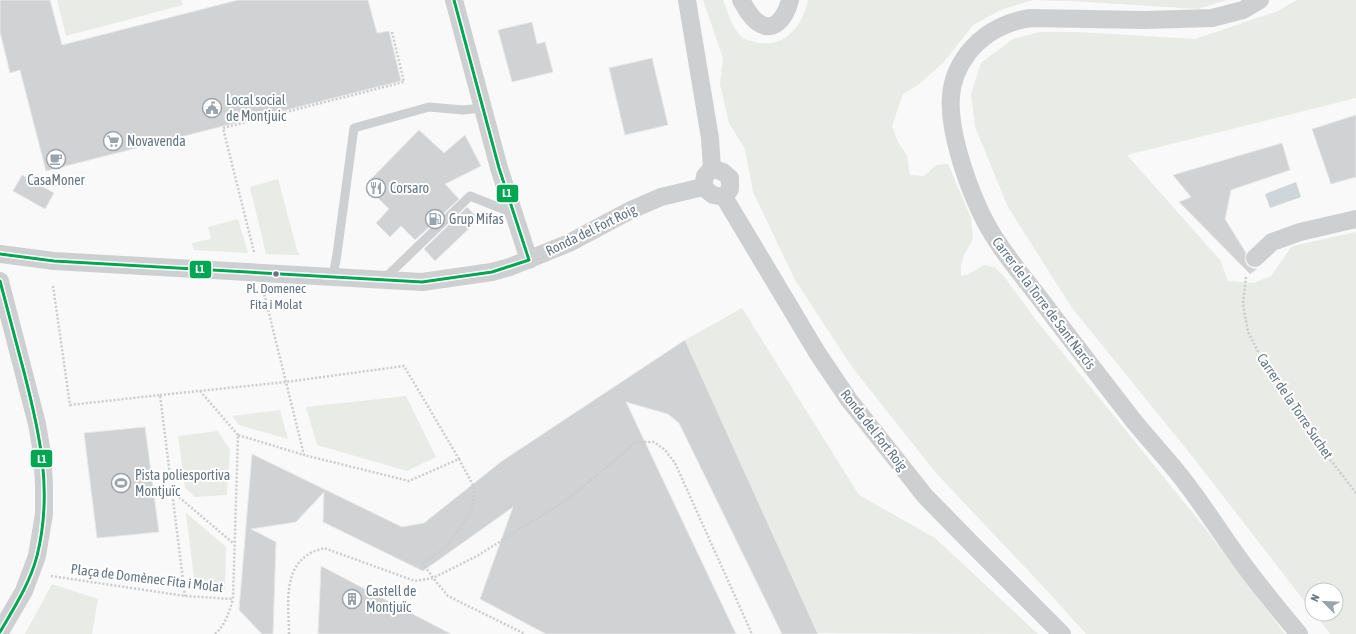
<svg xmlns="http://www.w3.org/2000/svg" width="1356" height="634" viewBox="0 0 1356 634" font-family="'Asap Condensed',sans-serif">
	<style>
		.green { fill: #e8ebe6 }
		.water { fill: #ced6d9 }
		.building { fill: #d0d2d3; stroke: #e8e8e8 }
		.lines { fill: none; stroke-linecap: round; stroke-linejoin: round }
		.path { stroke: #cbcccd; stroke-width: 2.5; stroke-dasharray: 2 2; stroke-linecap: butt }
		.service { stroke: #cecfd0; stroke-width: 9 }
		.minor { stroke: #cecfd0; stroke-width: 18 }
		.bus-1-casing { stroke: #fff; stroke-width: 6 }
		.bus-1 { stroke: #00a651; stroke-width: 3 }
		.bus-dot { fill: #657683; stroke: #fff; stroke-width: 1.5 }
		.labels { text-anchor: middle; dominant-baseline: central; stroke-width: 4; stroke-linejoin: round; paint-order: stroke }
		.bus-label { font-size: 13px; fill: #657683; stroke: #fff }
		.poi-label { font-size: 14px; fill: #657683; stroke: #fff; text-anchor: start }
		.street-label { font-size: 14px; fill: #657683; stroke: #fff }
		.line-badge { stroke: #fff; stroke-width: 1.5 }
		.badge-label { font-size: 11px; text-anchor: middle; font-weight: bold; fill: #fff }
	</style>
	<rect width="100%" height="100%" fill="#f9f9f9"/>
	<g class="green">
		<path d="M 57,0 L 181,0 L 183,5 L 66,36 Z"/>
		<path d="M 703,0 L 723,0 C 728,13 732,29 743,38 C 746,40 751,41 755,42 C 783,50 803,26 808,0 L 1227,0 L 1198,9 L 1071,1 L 1033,0 L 1003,9 L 973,25 L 944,62 L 918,85 L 903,94 L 892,126 L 898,142 L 907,155 L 910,175 L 924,176 L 936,165 L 948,164 L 971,218 L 973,239 L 964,255 L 961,266 L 961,275 L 967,275 L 984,265 L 994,267 L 1003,275 L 1036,320 L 1205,528 L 1285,634 L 1086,634 L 1051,595 L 936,473 L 852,367 L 795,280 L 753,192 L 745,149 L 729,123 L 720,84 L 723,58 Z"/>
		<path d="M 1297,0 L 1356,0 L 1356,98 L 1127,155 L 1220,260 L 1228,281 L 1254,283 L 1271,276 L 1292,246 L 1356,232 L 1356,634 L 1330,634 L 1315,614 L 1336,614 L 1336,590 L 1312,590 L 1312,611 L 1192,456 L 1072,308 L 1008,207 L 975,127 L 971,94 L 981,63 L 1013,39 L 1039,32 L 1078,32 L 1195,39 L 1278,11 Z"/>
		<path d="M 278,179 L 297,250 L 300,255 L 266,254 L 250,187 Z"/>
		<path d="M 238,219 L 248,253 L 194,250 L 192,243 L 211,239 L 208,227 Z"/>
		<path d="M 742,308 L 859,495 L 935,538 L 1038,634 L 818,633 L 685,340 Z"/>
		<path d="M 406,396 L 436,457 L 407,471 L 317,445 L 306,407 Z"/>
		<path d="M 280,410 L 288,439 L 239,425 L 232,416 Z"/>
		<path d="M 218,431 L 230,450 L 227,495 L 195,497 L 185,488 L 178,436 Z"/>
		<path d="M 186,513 L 226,547 L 225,590 L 195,586 Z"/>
		<path d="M 52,584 L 98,599 L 92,634 L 25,634 Z"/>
	</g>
	<path class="water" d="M 1296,182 L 1301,197 L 1270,208 L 1265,194 Z"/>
	<g class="building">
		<path d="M 0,0 L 50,0 L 62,45 L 238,0 L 368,0 L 377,33 L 389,31 L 401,81 L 46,171 L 20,70 L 10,73 L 0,32 Z"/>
		<path d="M 532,22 L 537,44 L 545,42 L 553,72 L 512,82 L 498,30 Z"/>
		<path d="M 652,58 L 668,125 L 625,135 L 609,68 Z"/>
		<path d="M 1356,115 L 1356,177 L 1331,184 L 1312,129 Z"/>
		<path d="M 419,130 L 444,153 L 465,135 L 481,166 L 445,184 L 459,199 L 415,240 L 401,226 L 390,237 L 376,223 L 389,209 L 367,187 L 373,181 L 371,179 Z"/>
		<path d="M 1282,143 L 1290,170 L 1231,190 L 1225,219 L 1246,253 L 1245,260 L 1247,265 L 1252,268 L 1257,269 L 1250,274 L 1179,202 L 1191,197 L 1173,175 Z"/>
		<path d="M 22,175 L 54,193 L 45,209 L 13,191 Z"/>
		<path d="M 467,207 L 479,219 L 435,261 L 424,249 Z"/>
		<path d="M 685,340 L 818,634 L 782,634 L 679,423 L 668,414 L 626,402 L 736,634 L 546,634 L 480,599 L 513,507 L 423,571 L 323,522 L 324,492 L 296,522 L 251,529 L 276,542 L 273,634 L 262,634 L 239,610 L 252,454 L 402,527 L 424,523 L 502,461 Z"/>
		<path d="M 145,427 L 159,532 L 97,538 L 84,433 Z"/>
		<path d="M 321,566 L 451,634 L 318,634 Z"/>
	</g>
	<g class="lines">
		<g class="path">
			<path d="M 254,252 L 223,128 L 404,82 L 392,32"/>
			<path d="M 1246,277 L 1243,304 L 1248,332 L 1264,363 L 1285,389 L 1316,441 L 1356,493"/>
			<path d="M 53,286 L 70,405 L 160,395 L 185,596"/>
			<path d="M 200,391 L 238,435"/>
			<path d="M 160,395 L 286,382 L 404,366 L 459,459 L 409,481 L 304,455"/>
			<path d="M 459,459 L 475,489 L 471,512 L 445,548 L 423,563 L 433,578 L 448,596 L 525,634"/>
			<path d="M 173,492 L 233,543"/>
			<path d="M 51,576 L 185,596 L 233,599 L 238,435 L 304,455 L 264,293"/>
			<path d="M 215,634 C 226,624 229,612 233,599"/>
			<path d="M 289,634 C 289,608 282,570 309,554 C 313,551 319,550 324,548 L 415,581 L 433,578 L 477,556 L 568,499 L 620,456 L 635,442 L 654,442 L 665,450 L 675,463 L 752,634"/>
		</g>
		<g class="service">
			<path d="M 333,277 L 337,254 L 354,128 L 429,107 L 463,110 L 482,108"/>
			<path d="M 383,280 L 470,196 L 513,213"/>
		</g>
		<g class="minor">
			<path d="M 454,0 L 499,168 L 529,260"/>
			<path d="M 687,0 L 710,138 L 712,168"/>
			<path d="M 741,0 C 745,7 749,15 756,21 C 774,36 786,16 790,0"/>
			<path d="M 1260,0 L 1243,10 L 1212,18 L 1145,20 L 1030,18 C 1005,22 984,33 968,53 C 959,65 952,81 951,96 C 948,129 966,181 980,211 C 995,244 1019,271 1041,300 C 1071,340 1102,380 1133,420 C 1150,441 1169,461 1185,482 C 1205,508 1222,535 1241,561 C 1259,586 1279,610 1299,634"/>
			<path d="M 712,168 L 723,172 L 730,178 L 730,189 L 724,197 L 713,195 L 703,187 L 705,176 Z"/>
			<path d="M 724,197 L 818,354 L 849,400 L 880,439 L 925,496 L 974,546 L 1062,634"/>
			<path d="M 0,254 L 54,261 L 422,282 L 492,272 L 510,267 L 569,243 L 631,210 L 661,197 L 703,187"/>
			<path d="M 1255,258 L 1272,242 L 1300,232 L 1356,219"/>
			<path d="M 0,281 L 37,424 L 42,453 L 44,484 L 44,514 L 37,556 L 24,591 L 0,632"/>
		</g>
		<g class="bus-1-casing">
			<g id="bus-1">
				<path d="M 0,254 L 54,261 L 422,282 L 492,272 L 529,260 L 499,168 L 454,0"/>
				<path d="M 0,281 C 8,311 16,342 24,372 C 40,434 53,492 37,556 C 30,583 14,608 0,632"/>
			</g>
		</g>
		<use href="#bus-1" class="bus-1"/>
	</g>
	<defs>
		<g id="civic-ring" transform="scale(1)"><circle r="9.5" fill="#fff" stroke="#99a4ac" stroke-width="1.5"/><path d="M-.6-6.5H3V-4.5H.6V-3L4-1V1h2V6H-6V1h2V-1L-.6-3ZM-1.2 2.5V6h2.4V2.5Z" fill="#99a4ac"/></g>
		<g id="supermarket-ring" transform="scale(1)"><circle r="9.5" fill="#fff" stroke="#99a4ac" stroke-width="1.5"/><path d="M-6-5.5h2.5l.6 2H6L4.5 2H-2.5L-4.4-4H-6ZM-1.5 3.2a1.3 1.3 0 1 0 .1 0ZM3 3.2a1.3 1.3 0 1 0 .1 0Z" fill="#99a4ac"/></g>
		<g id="cafe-ring" transform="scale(1)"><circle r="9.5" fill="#fff" stroke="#99a4ac" stroke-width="1.5"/><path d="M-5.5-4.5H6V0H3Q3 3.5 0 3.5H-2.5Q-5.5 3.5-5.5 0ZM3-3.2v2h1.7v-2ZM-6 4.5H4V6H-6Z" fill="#99a4ac"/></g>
		<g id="restaurant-ring" transform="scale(1)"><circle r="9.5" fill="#fff" stroke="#99a4ac" stroke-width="1.5"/><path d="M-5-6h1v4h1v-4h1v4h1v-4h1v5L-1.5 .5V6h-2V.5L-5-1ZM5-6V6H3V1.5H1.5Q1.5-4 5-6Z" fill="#99a4ac"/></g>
		<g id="fuel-ring" transform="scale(1)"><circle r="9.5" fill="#fff" stroke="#99a4ac" stroke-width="1.5"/><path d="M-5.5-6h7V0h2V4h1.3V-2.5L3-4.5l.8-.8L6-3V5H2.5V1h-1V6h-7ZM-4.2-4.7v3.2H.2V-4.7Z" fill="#99a4ac"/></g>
		<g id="stadium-ring" transform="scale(1)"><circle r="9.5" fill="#fff" stroke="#99a4ac" stroke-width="1.5"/><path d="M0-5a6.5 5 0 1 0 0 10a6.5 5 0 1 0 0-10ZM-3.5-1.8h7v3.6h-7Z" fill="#99a4ac"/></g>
		<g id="building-ring" transform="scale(1)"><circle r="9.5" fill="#fff" stroke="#99a4ac" stroke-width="1.5"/><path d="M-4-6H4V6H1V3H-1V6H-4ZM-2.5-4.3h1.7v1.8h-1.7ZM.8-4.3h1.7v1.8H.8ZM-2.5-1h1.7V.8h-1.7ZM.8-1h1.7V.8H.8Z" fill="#99a4ac"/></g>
	</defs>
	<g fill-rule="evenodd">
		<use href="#civic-ring" x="212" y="108"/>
		<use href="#supermarket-ring" x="113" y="141"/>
		<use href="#cafe-ring" x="56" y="159"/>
		<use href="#restaurant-ring" x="376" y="188"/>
		<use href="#fuel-ring" x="435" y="219"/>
		<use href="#stadium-ring" x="121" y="483"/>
		<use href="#building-ring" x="352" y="599"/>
	</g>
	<circle class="bus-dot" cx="276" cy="274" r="3.5"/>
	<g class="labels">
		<g class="bus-label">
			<text x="276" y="288">Pl. Domenec<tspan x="276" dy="16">Fita i Molat</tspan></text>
		</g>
		<g class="poi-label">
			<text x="226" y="100">Local social<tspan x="226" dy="16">de Montjuic</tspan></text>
			<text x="127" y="141">Novavenda</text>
			<text x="56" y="180" text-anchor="middle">CasaMoner</text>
			<text x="390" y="188">Corsaro</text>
			<text x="449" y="219">Grup Mifas</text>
			<text x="135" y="475">Pista poliesportiva<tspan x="135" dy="16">Montjuïc</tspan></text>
			<text x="366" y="591">Castell de<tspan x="366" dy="16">Montjuïc</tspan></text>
		</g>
		<g class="street-label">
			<text transform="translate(591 230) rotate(-26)">Ronda del Fort Roig</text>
			<text transform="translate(1044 303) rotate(53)">Carrer de la Torre de Sant Narcís</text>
			<text transform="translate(1295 406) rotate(56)">Carrer de la Torre Suchet</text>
			<text transform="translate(874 430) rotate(52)">Ronda del Fort Roig</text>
			<text transform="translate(147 578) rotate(7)">Plaça de Domènec Fita i Molat</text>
		</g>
	</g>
	<g class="line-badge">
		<rect x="496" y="184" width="23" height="19" rx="4" fill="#00a651"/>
		<rect x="189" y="260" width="23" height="19" rx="4" fill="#00a651"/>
		<rect x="30" y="449" width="23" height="19" rx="4" fill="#00a651"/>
	</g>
	<g class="badge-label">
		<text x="507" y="197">L1</text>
		<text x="200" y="273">L1</text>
		<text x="42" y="463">L1</text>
	</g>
	<g transform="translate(1324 602) rotate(294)"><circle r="19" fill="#ffffff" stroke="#c1c8cd"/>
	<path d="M0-3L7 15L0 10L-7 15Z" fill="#99a4ac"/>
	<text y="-6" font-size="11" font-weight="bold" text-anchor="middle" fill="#657683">N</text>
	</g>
</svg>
